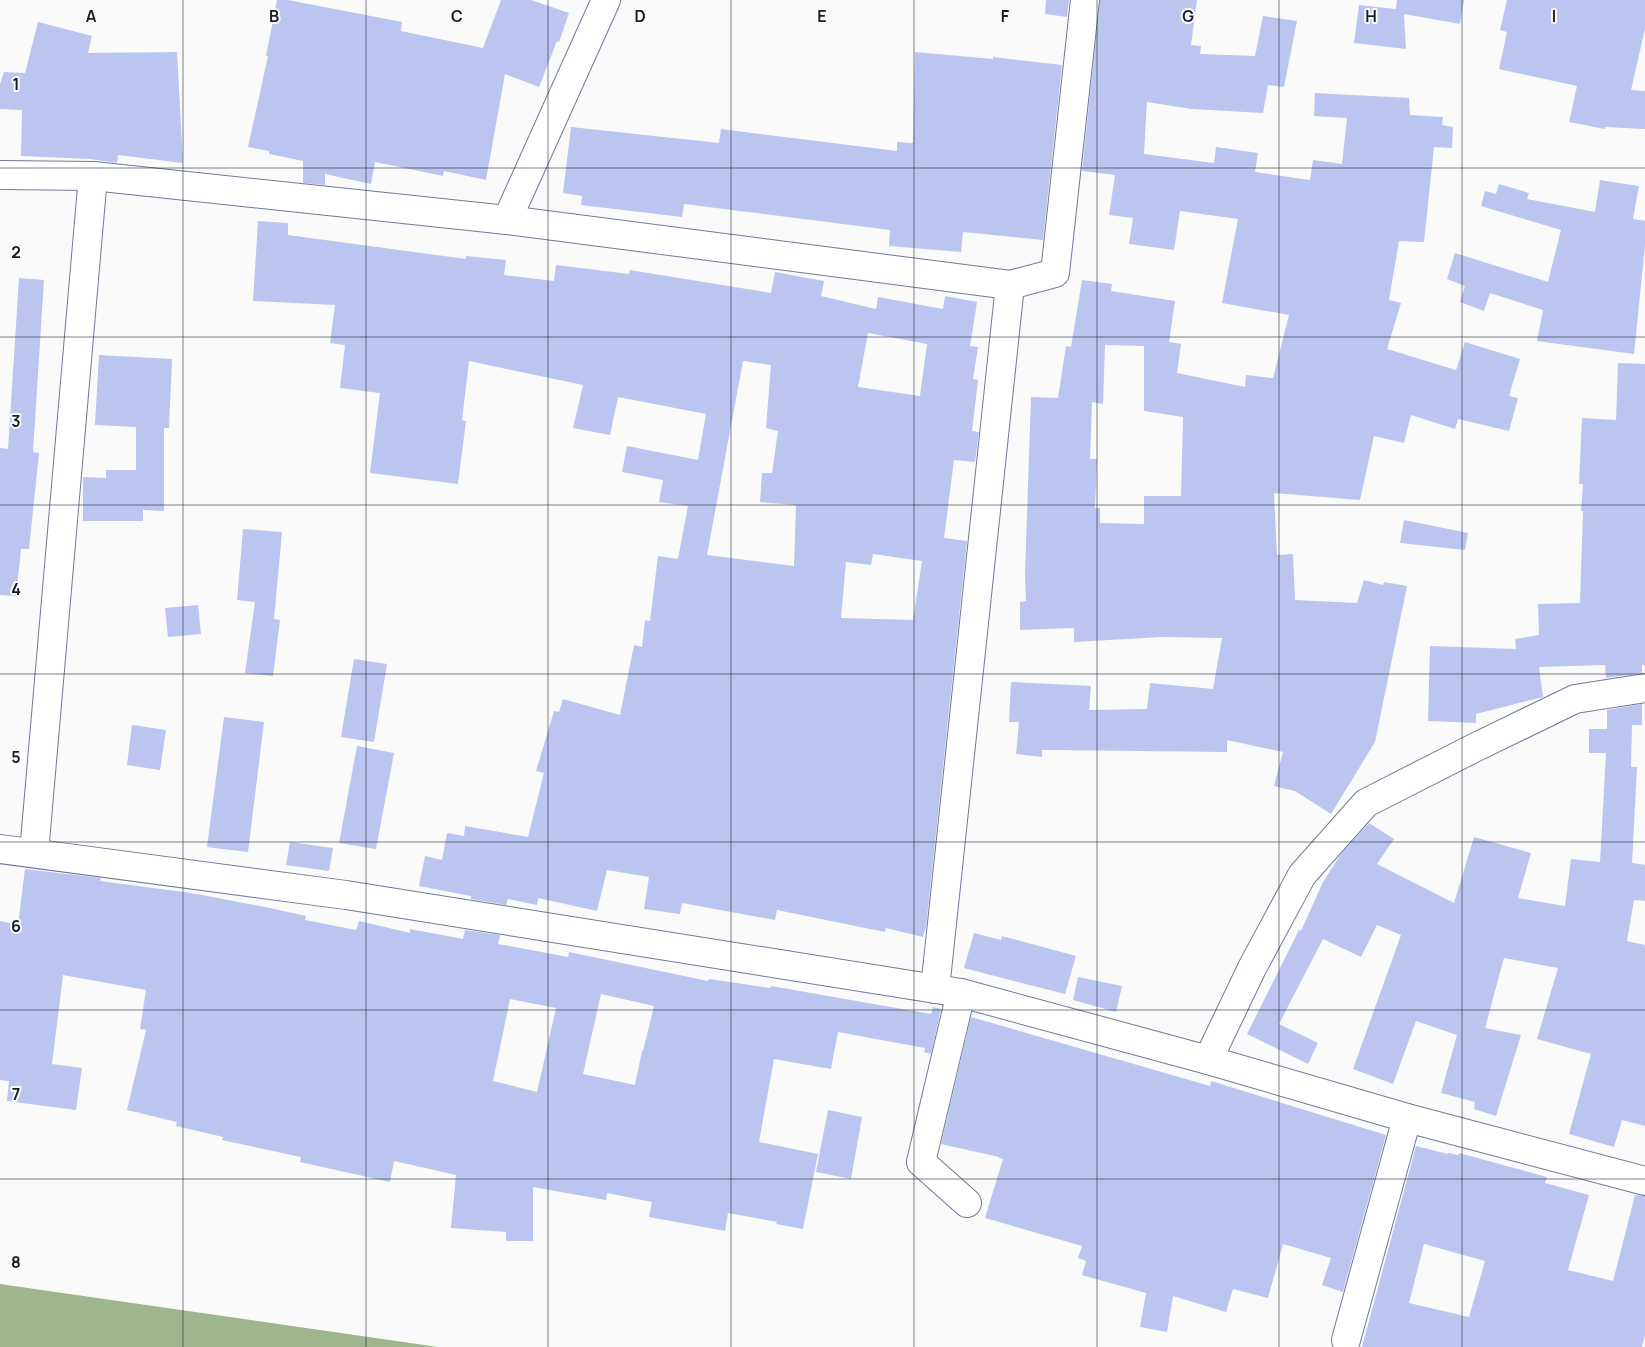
<svg xmlns="http://www.w3.org/2000/svg" width="1645" height="1347" viewBox="0 0 1645 1347" font-family="Manrope,sans-serif">
	<style>
		.water { fill: #9fb58e }
		.building { fill: #bbc5ef; fill-rule: evenodd }
		.lines { fill: none; stroke-linecap: round; stroke-linejoin: round }
		.minor-casing { stroke: #727998; stroke-width: 30 }
		.tertiary-casing { stroke: #727998; stroke-width: 30 }
		.minor { stroke: #fff; stroke-width: 28 }
		.tertiary { stroke: #fff; stroke-width: 28 }
		.grid { fill: none; stroke: #181b27; stroke-width: 1; stroke-opacity: 0.55 }
		.grid-label { font-size: 16px; text-anchor: middle; font-weight: bold; fill: #181b27; stroke: #fafafa; stroke-width: 4; stroke-linejoin: round; paint-order: stroke }
	</style>
	<rect width="100%" height="100%" fill="#fafafa"/>
	<path class="water" d="M 0,1284 L 438,1347 L 0,1347 Z"/>
	<g class="building">
		<path d="M 277,0 L 288,0 L 402,22 L 401,31 L 483,48 L 501,0 L 531,0 L 569,13 L 559,42 L 557,41 L 539,87 L 505,74 L 486,180 L 444,171 L 443,176 L 375,162 L 371,184 L 325,174 L 325,185 L 303,183 L 303,161 L 269,154 L 269,151 L 248,147 L 268,56 L 266,56 Z"/>
		<path d="M 1046,0 L 1069,0 L 1067,17 L 1045,14 Z"/>
		<path d="M 1100,0 L 1197,0 L 1191,45 L 1201,46 L 1200,54 L 1255,56 L 1263,16 L 1297,21 L 1284,87 L 1268,85 L 1263,113 L 1192,109 L 1147,102 L 1144,154 L 1214,163 L 1216,147 L 1258,153 L 1255,172 L 1310,180 L 1313,160 L 1342,164 L 1347,118 L 1314,116 L 1315,93 L 1409,98 L 1410,115 L 1443,117 L 1442,125 L 1453,127 L 1452,148 L 1434,147 L 1424,242 L 1399,241 L 1389,300 L 1401,303 L 1387,349 L 1456,370 L 1465,342 L 1520,359 L 1509,396 L 1518,398 L 1509,431 L 1458,419 L 1455,429 L 1411,415 L 1404,443 L 1374,436 L 1360,500 L 1274,493 L 1277,555 L 1293,554 L 1295,600 L 1357,603 L 1364,580 L 1383,585 L 1384,582 L 1407,586 L 1375,742 L 1331,814 L 1295,791 L 1274,786 L 1283,752 L 1227,740 L 1227,752 L 1051,750 L 1042,750 L 1042,757 L 1016,754 L 1019,722 L 1009,722 L 1011,682 L 1091,686 L 1089,710 L 1147,709 L 1150,683 L 1213,689 L 1222,638 L 1162,637 L 1074,642 L 1074,628 L 1020,630 L 1020,602 L 1026,601 L 1025,573 L 1031,397 L 1058,398 L 1066,346 L 1071,347 L 1082,280 L 1112,284 L 1111,291 L 1175,301 L 1169,342 L 1181,344 L 1177,373 L 1245,387 L 1246,375 L 1273,378 L 1289,315 L 1222,303 L 1238,219 L 1180,211 L 1174,250 L 1129,244 L 1133,218 L 1109,215 L 1115,175 L 1082,171 ZM 1105,345 L 1144,346 L 1144,411 L 1183,417 L 1181,496 L 1144,496 L 1144,524 L 1100,523 L 1100,508 L 1095,508 L 1097,459 L 1090,459 L 1092,402 L 1103,404 Z"/>
		<path d="M 1397,0 L 1464,0 L 1460,24 L 1404,14 L 1406,49 L 1354,43 L 1359,5 L 1396,9 Z"/>
		<path d="M 1507,0 L 1645,0 L 1645,29 L 1631,90 L 1645,91 L 1645,129 L 1605,127 L 1605,129 L 1569,122 L 1577,86 L 1499,69 L 1507,32 L 1500,30 Z"/>
		<path d="M 38,22 L 92,36 L 88,53 L 177,52 L 183,163 L 118,155 L 117,163 L 90,159 L 21,156 L 22,110 L 0,109 L 0,84 L 4,72 L 25,73 Z"/>
		<path d="M 915,52 L 993,59 L 993,57 L 1062,65 L 1043,240 L 963,232 L 961,252 L 889,246 L 890,230 L 684,204 L 682,217 L 581,205 L 582,196 L 563,193 L 571,127 L 719,143 L 721,129 L 897,151 L 897,142 L 913,143 Z"/>
		<path d="M 1600,180 L 1639,186 L 1633,219 L 1645,221 L 1645,246 L 1634,354 L 1537,341 L 1543,310 L 1490,293 L 1484,311 L 1460,302 L 1465,286 L 1447,279 L 1455,253 L 1548,282 L 1561,230 L 1481,206 L 1485,191 L 1496,194 L 1499,184 L 1529,193 L 1527,199 L 1595,212 Z"/>
		<path d="M 258,221 L 288,223 L 288,235 L 466,259 L 466,256 L 506,260 L 504,275 L 554,281 L 556,265 L 629,274 L 630,270 L 771,293 L 775,272 L 824,281 L 821,296 L 876,309 L 878,297 L 943,309 L 945,296 L 977,302 L 970,346 L 978,347 L 973,379 L 978,380 L 972,431 L 979,432 L 975,462 L 954,460 L 944,538 L 967,541 L 926,927 L 923,937 L 886,928 L 885,932 L 777,910 L 775,920 L 682,903 L 680,914 L 644,909 L 649,877 L 607,870 L 597,911 L 538,898 L 537,905 L 508,899 L 506,905 L 471,899 L 471,896 L 419,886 L 425,856 L 442,860 L 447,833 L 464,836 L 465,826 L 528,837 L 544,773 L 536,771 L 554,711 L 559,712 L 563,699 L 620,715 L 634,645 L 642,647 L 645,620 L 650,621 L 658,556 L 678,559 L 688,506 L 659,502 L 663,480 L 622,472 L 627,446 L 698,460 L 706,414 L 618,397 L 610,435 L 573,428 L 583,385 L 469,361 L 462,420 L 466,421 L 458,484 L 370,473 L 380,393 L 340,388 L 345,345 L 330,343 L 335,305 L 253,301 ZM 868,333 L 927,344 L 920,396 L 858,387 ZM 743,361 L 771,365 L 766,428 L 778,431 L 772,473 L 762,473 L 760,502 L 796,505 L 794,566 L 707,555 ZM 873,554 L 922,561 L 913,620 L 841,618 L 846,562 L 871,565 Z"/>
		<path d="M 19,278 L 44,280 L 33,452 L 39,453 L 29,549 L 21,549 L 16,596 L 0,595 L 0,448 L 8,449 Z"/>
		<path d="M 99,355 L 172,359 L 169,428 L 164,428 L 164,511 L 143,510 L 143,521 L 83,521 L 83,477 L 106,478 L 106,470 L 136,470 L 136,427 L 95,425 Z"/>
		<path d="M 1618,363 L 1645,364 L 1645,665 L 1642,665 L 1642,673 L 1606,678 L 1605,665 L 1539,667 L 1543,697 L 1476,714 L 1476,723 L 1428,721 L 1430,646 L 1516,649 L 1515,639 L 1539,635 L 1538,604 L 1580,603 L 1583,511 L 1581,511 L 1583,484 L 1579,484 L 1582,418 L 1616,420 Z"/>
		<path d="M 1404,520 L 1468,533 L 1465,550 L 1400,543 Z"/>
		<path d="M 243,529 L 282,532 L 274,619 L 280,620 L 273,676 L 245,673 L 255,602 L 237,600 Z"/>
		<path d="M 198,605 L 201,634 L 168,637 L 165,608 Z"/>
		<path d="M 354,659 L 387,664 L 374,742 L 341,737 Z"/>
		<path d="M 1642,704 L 1642,725 L 1632,725 L 1631,767 L 1637,767 L 1632,863 L 1645,865 L 1645,901 L 1634,900 L 1627,941 L 1645,945 L 1645,1126 L 1622,1120 L 1614,1147 L 1569,1134 L 1591,1054 L 1537,1039 L 1558,968 L 1504,958 L 1485,1028 L 1521,1035 L 1496,1116 L 1474,1109 L 1475,1102 L 1441,1093 L 1457,1035 L 1416,1021 L 1393,1084 L 1353,1069 L 1401,935 L 1377,925 L 1361,957 L 1323,939 L 1279,1024 L 1318,1043 L 1308,1064 L 1247,1034 L 1299,930 L 1301,931 L 1323,882 L 1341,854 L 1369,823 L 1394,839 L 1377,864 L 1454,903 L 1474,837 L 1531,853 L 1518,898 L 1565,906 L 1571,859 L 1600,862 L 1606,753 L 1589,753 L 1589,729 L 1607,729 L 1607,710 Z"/>
		<path d="M 224,717 L 264,722 L 248,852 L 207,847 Z"/>
		<path d="M 132,725 L 166,730 L 160,770 L 127,765 Z"/>
		<path d="M 357,746 L 394,753 L 376,849 L 339,843 Z"/>
		<path d="M 290,842 L 333,848 L 329,871 L 286,865 Z"/>
		<path d="M 25,869 L 101,878 L 100,881 L 191,893 L 270,908 L 306,916 L 305,920 L 356,930 L 359,921 L 410,933 L 410,929 L 463,939 L 465,930 L 500,935 L 498,944 L 568,957 L 569,952 L 708,981 L 709,979 L 770,988 L 771,986 L 931,1014 L 933,1007 L 941,1009 L 931,1054 L 924,1052 L 925,1048 L 838,1032 L 831,1069 L 774,1059 L 759,1142 L 818,1154 L 803,1229 L 776,1224 L 777,1222 L 728,1213 L 725,1231 L 649,1217 L 652,1202 L 607,1193 L 606,1200 L 533,1187 L 533,1241 L 506,1241 L 506,1232 L 451,1228 L 456,1175 L 394,1161 L 390,1182 L 300,1162 L 301,1157 L 222,1140 L 223,1137 L 176,1126 L 177,1122 L 127,1110 L 146,1030 L 140,1029 L 146,990 L 63,975 L 52,1064 L 82,1068 L 76,1110 L 7,1101 L 9,1081 L 0,1080 L 0,921 L 18,925 ZM 601,994 L 654,1006 L 643,1051 L 642,1051 L 635,1085 L 583,1074 ZM 510,999 L 556,1008 L 537,1092 L 493,1081 Z"/>
		<path d="M 974,933 L 1001,940 L 1002,936 L 1076,956 L 1065,994 L 964,968 Z"/>
		<path d="M 1078,977 L 1122,986 L 1116,1012 L 1073,1000 Z"/>
		<path d="M 971,1017 L 1210,1086 L 1211,1081 L 1386,1135 L 1343,1292 L 1322,1285 L 1331,1258 L 1283,1244 L 1268,1298 L 1233,1289 L 1226,1312 L 1173,1296 L 1167,1332 L 1140,1327 L 1146,1293 L 1082,1275 L 1086,1261 L 1078,1258 L 1082,1246 L 985,1218 L 1003,1159 L 999,1158 L 999,1157 L 941,1144 Z"/>
		<path d="M 828,1110 L 862,1117 L 851,1179 L 816,1172 Z"/>
		<path d="M 1416,1146 L 1448,1154 L 1448,1153 L 1459,1155 L 1459,1153 L 1547,1177 L 1545,1183 L 1589,1195 L 1568,1270 L 1613,1281 L 1635,1195 L 1645,1196 L 1645,1335 L 1642,1347 L 1362,1347 ZM 1424,1244 L 1485,1261 L 1469,1317 L 1409,1303 Z"/>
	</g>
	<g class="lines">
		<g class="minor-casing">
			<g id="minor">
				<path d="M 0,175 L 93,176 L 507,220 L 1010,285 L 1055,273 L 1085,0"/>
				<path d="M 507,220 L 606,0"/>
				<path d="M 34,853 L 93,176"/>
				<path d="M 935,989 L 1010,285"/>
				<path d="M 961,993 L 921,1162 L 967,1203"/>
				<path d="M 1208,1060 L 1252,968 L 1302,875 L 1366,803 L 1474,748 L 1575,699 L 1645,688"/>
				<path d="M 1346,1340 L 1407,1118"/>
			</g>
		</g>
		<g class="tertiary-casing">
			<path id="tertiary" d="M 0,849 L 346,895 L 961,993 L 1208,1060 L 1407,1118 L 1645,1181"/>
		</g>
		<use href="#minor" class="minor"/>
		<use href="#tertiary" class="tertiary"/>
	</g>
	<path class="grid" d="M 183,0 L 183,1347M 366,0 L 366,1347M 548,0 L 548,1347M 731,0 L 731,1347M 914,0 L 914,1347M 1097,0 L 1097,1347M 1279,0 L 1279,1347M 1462,0 L 1462,1347M 0,168 L 1645,168M 0,337 L 1645,337M 0,505 L 1645,505M 0,674 L 1645,674M 0,842 L 1645,842M 0,1010 L 1645,1010M 0,1179 L 1645,1179"/>
	<g class="grid-label">
		<text x="91" y="22">A</text>
		<text x="274" y="22">B</text>
		<text x="457" y="22">C</text>
		<text x="640" y="22">D</text>
		<text x="822" y="22">E</text>
		<text x="1005" y="22">F</text>
		<text x="1188" y="22">G</text>
		<text x="1371" y="22">H</text>
		<text x="1554" y="22">I</text>
		<text x="16" y="90">1</text>
		<text x="16" y="258">2</text>
		<text x="16" y="427">3</text>
		<text x="16" y="595">4</text>
		<text x="16" y="763">5</text>
		<text x="16" y="932">6</text>
		<text x="16" y="1100">7</text>
		<text x="16" y="1268">8</text>
	</g>
</svg>
